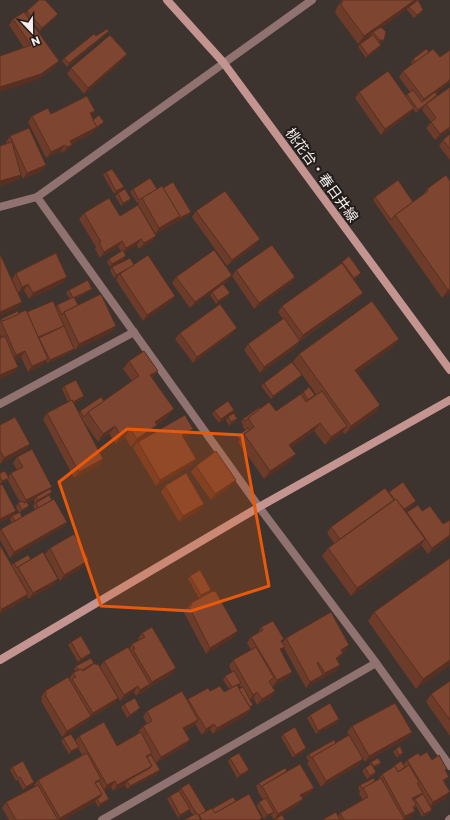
<svg xmlns="http://www.w3.org/2000/svg" width="450" height="820" viewBox="0 0 450 820" font-family="Poppins,'Noto Sans JP',sans-serif">
	<style>
		.lines { fill: none; stroke-linecap: round; stroke-linejoin: round }
		.street { stroke: #907270; stroke-width: 8 }
		.secondary { stroke: #c39490; stroke-width: 8 }
		.wall { fill: #6c3b29; fill-rule: evenodd }
		.shaded-wall { fill: #583022 }
		.building { fill: #7e4530; stroke: #583022 }
		.marked { fill: #e8590c; fill-opacity: 0.2; stroke: #e8590c; stroke-width: 3; stroke-linejoin: round }
		.labels { text-anchor: middle; dominant-baseline: central; stroke-width: 4; stroke-linejoin: round; paint-order: stroke }
		.street-label { font-size: 14px; fill: #f4edeb; stroke: #211c1a }
	</style>
	<rect width="100%" height="100%" fill="#3d332f"/>
	<g class="lines">
		<g class="street">
			<path d="M 37,197 L 259,507 L 376,663 L 450,766"/>
			<path d="M 0,207 L 37,197 L 312,0"/>
			<path d="M 0,404 L 134,332"/>
			<path d="M 102,820 L 376,663"/>
			<path d="M 449,820 L 450,819"/>
		</g>
		<g class="secondary">
			<path d="M 167,0 L 223,62 L 450,370"/>
			<path d="M 0,660 L 259,507 L 450,400"/>
		</g>
	</g>
	<g class="wall">
		<path d="M 342,0 L 420,0 L 418,1 L 423,10 L 421,13 L 414,18 L 407,10 L 407,9 L 382,27 L 384,40 L 382,43 L 379,43 L 379,48 L 366,58 L 358,47 L 360,44 L 371,36 L 371,35 L 358,44 L 335,13 L 337,7 Z"/>
		<path d="M 27,11 L 58,14 L 56,17 L 40,31 L 32,22 L 55,67 L 37,80 L 24,48 L 9,25 L 13,19 L 25,14 Z"/>
		<path d="M 109,31 L 106,34 L 67,67 L 62,61 L 64,58 L 96,36 Z"/>
		<path d="M 450,50 L 450,82 L 436,93 L 437,95 L 436,98 L 450,87 L 450,130 L 435,140 L 426,128 L 431,122 L 422,110 L 425,106 L 416,113 L 413,109 L 410,114 L 381,135 L 355,98 L 359,92 L 405,96 L 410,92 L 399,77 L 403,71 L 412,64 L 411,63 L 413,59 L 429,52 L 440,57 Z"/>
		<path d="M 123,60 L 84,94 L 67,74 L 71,68 Z"/>
		<path d="M 51,114 L 92,116 L 93,120 L 101,125 L 95,130 L 93,133 L 72,144 L 68,150 L 62,153 L 61,151 L 46,158 L 28,122 L 32,116 Z"/>
		<path d="M 450,134 L 450,160 L 439,146 L 443,140 Z"/>
		<path d="M 10,136 L 46,165 L 42,171 L 23,179 L 21,175 L 17,181 L 6,142 Z"/>
		<path d="M 106,172 L 124,187 L 122,190 L 114,194 L 103,175 Z"/>
		<path d="M 450,181 L 450,293 L 442,298 L 373,200 L 375,197 L 413,202 L 422,196 L 427,189 Z"/>
		<path d="M 133,189 L 157,189 L 189,215 L 155,234 L 152,242 L 139,249 L 137,245 L 124,252 L 124,259 L 110,267 L 107,262 L 109,259 L 121,251 L 118,247 L 100,258 L 95,249 L 96,247 L 79,219 L 84,213 L 120,216 L 155,233 L 138,204 L 139,201 L 137,203 L 130,192 Z"/>
		<path d="M 118,193 L 131,199 L 128,202 L 121,206 L 115,196 Z"/>
		<path d="M 196,211 L 256,245 L 227,266 L 192,217 Z"/>
		<path d="M 342,262 L 359,276 L 353,280 L 363,293 L 358,299 L 300,341 L 296,347 L 260,373 L 244,350 L 248,344 L 283,319 L 278,312 L 282,306 L 340,265 Z"/>
		<path d="M 134,265 L 175,296 L 171,302 L 143,321 L 116,280 L 118,276 L 114,278 L 110,270 L 112,267 Z"/>
		<path d="M 236,270 L 295,277 L 291,283 L 254,309 L 232,276 Z"/>
		<path d="M 16,273 L 63,283 L 29,299 L 24,290 L 18,293 L 12,279 Z"/>
		<path d="M 232,275 L 228,281 L 223,284 L 228,296 L 216,304 L 210,295 L 212,292 L 190,308 L 172,283 L 176,277 Z"/>
		<path d="M 69,290 L 89,292 L 75,299 L 78,305 L 112,332 L 75,350 L 74,349 L 72,352 L 48,363 L 46,361 L 43,365 L 28,372 L 21,357 L 15,360 L 18,367 L 14,373 L 0,334 L 0,321 L 1,319 L 19,314 L 56,308 L 57,305 L 70,299 L 66,293 Z"/>
		<path d="M 180,333 L 233,333 L 193,363 L 175,339 Z"/>
		<path d="M 399,339 L 393,347 L 357,373 L 380,405 L 375,413 L 345,434 L 343,432 L 341,434 L 325,445 L 314,431 L 291,448 L 290,462 L 264,479 L 238,442 L 240,440 L 238,437 L 240,434 L 245,430 L 242,426 L 243,425 L 241,422 L 243,419 L 261,408 L 276,411 L 301,394 L 303,392 L 315,395 L 316,394 L 293,362 L 299,354 Z"/>
		<path d="M 129,361 L 152,378 L 168,417 L 157,425 L 151,433 L 138,442 L 193,429 L 189,435 L 183,438 L 196,459 L 191,465 L 156,486 L 133,448 L 137,442 L 131,447 L 125,437 L 116,444 L 109,434 L 98,442 L 84,422 L 99,465 L 74,478 L 43,419 L 47,413 L 68,402 L 62,389 L 64,386 L 84,396 L 82,399 L 74,404 L 79,413 L 80,411 L 104,401 L 132,381 L 123,369 Z"/>
		<path d="M 302,375 L 299,378 L 271,399 L 261,386 L 264,383 Z"/>
		<path d="M 214,411 L 232,414 L 219,423 L 212,414 Z"/>
		<path d="M 228,417 L 235,422 L 229,426 L 226,420 Z"/>
		<path d="M 0,425 L 30,444 L 26,450 L 0,464 Z"/>
		<path d="M 17,457 L 50,489 L 50,496 L 67,522 L 63,527 L 10,558 L 0,540 L 0,531 L 1,529 L 12,523 L 10,519 L 16,511 L 12,516 L 19,513 L 16,507 L 18,503 L 20,502 L 7,479 L 6,481 L 0,484 L 0,473 L 8,477 L 11,473 L 17,470 L 13,463 ZM 34,500 L 35,503 L 33,506 L 35,510 L 22,517 L 20,512 L 27,509 L 28,503 Z"/>
		<path d="M 196,466 L 231,486 L 211,500 L 191,472 Z"/>
		<path d="M 165,486 L 200,510 L 179,522 L 161,492 Z"/>
		<path d="M 389,492 L 414,504 L 405,511 L 406,513 L 407,512 L 422,511 L 450,538 L 428,554 L 421,545 L 420,547 L 351,596 L 322,556 L 328,548 L 334,543 L 327,533 L 331,527 Z"/>
		<path d="M 0,545 L 12,565 L 14,563 L 31,559 L 54,585 L 29,599 L 27,596 L 24,600 L 0,614 Z"/>
		<path d="M 50,548 L 89,560 L 85,566 L 60,581 L 45,554 Z"/>
		<path d="M 450,558 L 450,665 L 416,689 L 368,621 L 374,612 Z"/>
		<path d="M 190,576 L 211,590 L 209,593 L 199,598 L 188,579 Z"/>
		<path d="M 191,603 L 234,637 L 206,654 L 184,613 Z"/>
		<path d="M 261,627 L 282,643 L 286,638 L 345,651 L 343,653 L 339,659 L 338,660 L 336,671 L 321,679 L 321,678 L 319,680 L 306,688 L 284,648 L 281,652 L 292,672 L 288,678 L 273,686 L 275,691 L 271,697 L 257,705 L 253,698 L 250,700 L 250,708 L 247,715 L 213,734 L 210,730 L 202,735 L 195,724 L 194,726 L 184,731 L 185,746 L 156,763 L 151,754 L 150,755 L 158,774 L 127,789 L 125,785 L 113,791 L 111,787 L 104,790 L 109,799 L 107,802 L 98,807 L 95,802 L 63,820 L 9,820 L 2,808 L 6,802 L 35,786 L 34,785 L 38,780 L 82,755 L 78,748 L 76,750 L 69,754 L 61,741 L 63,738 L 75,741 L 79,736 L 117,746 L 139,733 L 138,732 L 143,726 L 147,724 L 143,717 L 147,711 L 187,700 L 188,699 L 210,691 L 224,692 L 229,689 L 223,680 L 225,676 L 232,672 L 229,666 L 233,660 L 251,650 L 247,643 L 251,637 L 258,633 ZM 239,684 L 242,688 L 239,689 L 238,686 Z"/>
		<path d="M 142,633 L 172,674 L 148,688 L 148,687 L 146,690 L 136,696 L 134,692 L 120,701 L 100,667 L 104,661 L 129,649 L 132,644 L 139,640 L 138,639 Z"/>
		<path d="M 71,642 L 89,656 L 78,662 L 68,645 Z"/>
		<path d="M 94,663 L 118,698 L 114,704 L 90,718 L 87,722 L 62,737 L 41,701 L 42,699 L 41,697 L 45,691 L 69,679 L 73,673 L 76,672 L 74,669 L 76,666 Z"/>
		<path d="M 450,681 L 450,736 L 426,702 L 431,694 Z"/>
		<path d="M 124,704 L 138,711 L 127,718 L 121,707 Z"/>
		<path d="M 310,715 L 337,723 L 316,734 L 307,718 Z"/>
		<path d="M 352,726 L 412,732 L 408,738 L 365,762 L 363,759 L 359,765 L 321,787 L 307,763 L 309,761 L 306,757 L 309,754 L 336,743 L 349,735 L 347,732 Z"/>
		<path d="M 283,734 L 306,748 L 304,752 L 293,758 L 281,737 Z"/>
		<path d="M 396,749 L 403,753 L 401,756 L 397,758 L 393,752 Z"/>
		<path d="M 420,756 L 432,760 L 446,771 L 444,783 L 446,798 L 431,807 L 432,810 L 430,813 L 422,817 L 416,806 L 414,809 L 415,811 L 411,817 L 405,820 L 322,820 L 338,816 L 340,813 L 363,800 L 359,794 L 360,792 L 358,788 L 360,785 L 375,781 L 378,779 L 382,774 L 391,769 L 392,767 L 403,765 L 407,760 Z"/>
		<path d="M 230,758 L 246,773 L 237,778 L 228,762 Z"/>
		<path d="M 371,762 L 381,763 L 379,766 L 374,768 L 376,772 L 374,775 L 367,779 L 362,771 L 365,768 L 369,765 Z"/>
		<path d="M 12,767 L 32,785 L 23,790 L 18,780 L 16,781 L 10,770 Z"/>
		<path d="M 287,771 L 314,788 L 309,794 L 302,798 L 303,799 L 298,805 L 274,820 L 271,815 L 264,819 L 257,806 L 259,802 L 263,800 L 258,792 L 258,791 L 256,786 L 259,783 Z"/>
		<path d="M 181,788 L 206,811 L 236,801 L 261,820 L 184,820 L 193,815 L 189,810 L 187,813 L 178,818 L 167,799 L 170,796 L 179,791 Z"/>
	</g>
	<g class="shaded-wall">
		<path d="M 415,0 L 420,0 L 410,7 L 409,7 L 407,9 L 374,33 L 373,32 L 371,35 L 358,44 L 364,36 Z"/>
		<path d="M 423,10 L 421,13 L 414,18 L 417,15 Z"/>
		<path d="M 58,14 L 56,17 L 40,31 L 42,28 Z"/>
		<path d="M 109,31 L 106,34 L 67,67 L 69,63 Z"/>
		<path d="M 380,40 L 384,40 L 382,43 L 378,43 Z"/>
		<path d="M 381,45 L 379,48 L 366,58 L 368,55 Z"/>
		<path d="M 127,54 L 123,60 L 84,94 L 88,88 Z"/>
		<path d="M 59,61 L 55,67 L 37,80 L 0,92 L 0,87 Z"/>
		<path d="M 450,80 L 450,82 L 420,105 L 424,99 Z"/>
		<path d="M 437,95 L 435,98 L 426,104 L 416,113 L 418,110 Z"/>
		<path d="M 414,108 L 410,114 L 381,135 L 385,129 Z"/>
		<path d="M 95,111 L 91,117 L 90,113 Z"/>
		<path d="M 104,122 L 101,125 L 95,130 L 97,127 Z"/>
		<path d="M 97,127 L 93,133 L 66,147 L 70,141 Z"/>
		<path d="M 450,127 L 450,130 L 435,140 L 440,134 Z"/>
		<path d="M 65,145 L 61,151 L 46,158 L 51,152 Z"/>
		<path d="M 72,145 L 68,150 L 62,153 L 67,147 Z"/>
		<path d="M 46,165 L 42,171 L 23,179 L 27,173 Z"/>
		<path d="M 21,175 L 17,181 L 0,186 L 0,181 Z"/>
		<path d="M 124,187 L 122,190 L 114,194 L 116,191 Z"/>
		<path d="M 131,199 L 128,202 L 121,206 L 123,203 Z"/>
		<path d="M 191,212 L 189,215 L 155,234 L 159,228 L 180,216 Z"/>
		<path d="M 156,236 L 152,242 L 139,249 L 144,243 Z"/>
		<path d="M 141,239 L 137,245 L 122,254 L 126,248 Z"/>
		<path d="M 260,239 L 256,245 L 227,266 L 232,260 Z"/>
		<path d="M 122,241 L 118,247 L 100,258 L 104,252 Z"/>
		<path d="M 126,256 L 124,259 L 110,267 L 112,264 Z"/>
		<path d="M 134,266 L 120,274 L 118,276 L 114,278 L 116,275 Z"/>
		<path d="M 361,273 L 359,276 L 351,281 L 354,278 Z"/>
		<path d="M 232,275 L 228,281 L 190,308 L 195,302 Z"/>
		<path d="M 67,277 L 63,283 L 29,299 L 33,293 Z"/>
		<path d="M 295,277 L 291,283 L 254,309 L 259,303 Z"/>
		<path d="M 28,284 L 24,290 L 18,293 L 22,287 Z"/>
		<path d="M 92,289 L 89,292 L 70,301 L 73,298 Z"/>
		<path d="M 450,289 L 450,293 L 442,298 L 448,290 Z"/>
		<path d="M 230,293 L 228,296 L 216,304 L 218,301 Z"/>
		<path d="M 363,293 L 358,299 L 299,341 L 303,335 Z"/>
		<path d="M 175,296 L 171,302 L 143,321 L 147,315 Z"/>
		<path d="M 22,302 L 18,308 L 0,316 L 0,312 Z"/>
		<path d="M 64,326 L 62,329 L 39,338 L 39,339 L 38,337 Z"/>
		<path d="M 116,326 L 112,332 L 75,350 L 79,344 Z"/>
		<path d="M 237,328 L 233,333 L 193,363 L 197,357 Z"/>
		<path d="M 399,339 L 393,347 L 350,378 L 355,370 Z"/>
		<path d="M 300,341 L 296,347 L 260,373 L 264,367 Z"/>
		<path d="M 74,349 L 72,352 L 48,363 L 50,360 Z"/>
		<path d="M 25,351 L 21,357 L 12,361 L 16,355 Z"/>
		<path d="M 48,359 L 43,365 L 28,372 L 32,366 Z"/>
		<path d="M 18,367 L 14,373 L 0,379 L 0,375 Z"/>
		<path d="M 158,371 L 152,379 L 150,375 Z"/>
		<path d="M 302,375 L 299,378 L 271,399 L 273,396 Z"/>
		<path d="M 84,396 L 82,399 L 70,406 L 72,402 Z"/>
		<path d="M 380,405 L 375,413 L 345,434 L 351,426 Z"/>
		<path d="M 174,409 L 168,417 L 149,430 L 155,422 Z"/>
		<path d="M 234,410 L 232,414 L 219,423 L 221,419 Z"/>
		<path d="M 237,419 L 235,422 L 229,426 L 231,422 Z"/>
		<path d="M 320,423 L 314,431 L 284,453 L 289,445 Z"/>
		<path d="M 157,425 L 151,433 L 131,447 L 137,439 Z"/>
		<path d="M 115,426 L 109,434 L 98,442 L 103,434 Z"/>
		<path d="M 347,426 L 341,434 L 325,445 L 331,437 Z"/>
		<path d="M 130,429 L 125,437 L 116,444 L 121,436 Z"/>
		<path d="M 193,429 L 189,435 L 178,441 L 182,435 Z"/>
		<path d="M 30,444 L 26,450 L 0,464 L 4,458 Z"/>
		<path d="M 296,454 L 290,462 L 264,479 L 270,471 Z"/>
		<path d="M 103,459 L 99,465 L 74,478 L 79,472 Z"/>
		<path d="M 196,459 L 191,465 L 156,486 L 160,480 Z"/>
		<path d="M 9,478 L 6,481 L 0,484 L 2,481 Z"/>
		<path d="M 236,480 L 231,486 L 211,500 L 215,494 Z"/>
		<path d="M 52,487 L 48,493 L 36,497 L 34,500 L 22,506 L 26,500 Z"/>
		<path d="M 52,492 L 50,496 L 35,503 L 38,500 Z"/>
		<path d="M 416,501 L 414,504 L 400,514 L 402,511 Z"/>
		<path d="M 204,504 L 200,510 L 179,522 L 183,516 Z"/>
		<path d="M 29,506 L 27,509 L 19,513 L 22,510 Z"/>
		<path d="M 16,511 L 12,517 L 0,523 L 0,519 Z"/>
		<path d="M 67,522 L 63,527 L 10,558 L 14,552 Z"/>
		<path d="M 450,535 L 450,538 L 428,554 L 432,548 Z"/>
		<path d="M 425,539 L 420,547 L 351,596 L 357,588 Z"/>
		<path d="M 89,560 L 85,566 L 60,581 L 64,575 Z"/>
		<path d="M 58,579 L 54,585 L 29,599 L 33,593 Z"/>
		<path d="M 211,590 L 209,593 L 199,598 L 201,595 Z"/>
		<path d="M 28,594 L 24,600 L 0,614 L 0,612 L 2,609 Z"/>
		<path d="M 238,631 L 234,637 L 206,654 L 210,648 Z"/>
		<path d="M 349,645 L 345,651 L 337,656 L 341,650 Z"/>
		<path d="M 285,647 L 280,653 L 280,649 Z"/>
		<path d="M 91,653 L 89,656 L 78,662 L 81,659 Z"/>
		<path d="M 343,653 L 339,659 L 332,664 L 336,658 Z"/>
		<path d="M 450,660 L 450,665 L 416,689 L 423,679 Z"/>
		<path d="M 340,665 L 336,671 L 321,679 L 325,673 Z"/>
		<path d="M 176,668 L 172,674 L 148,688 L 152,682 Z"/>
		<path d="M 292,672 L 288,678 L 273,686 L 277,680 Z"/>
		<path d="M 323,675 L 319,680 L 306,688 L 310,682 Z"/>
		<path d="M 150,684 L 146,690 L 136,696 L 140,690 Z"/>
		<path d="M 138,686 L 134,692 L 120,701 L 124,695 Z"/>
		<path d="M 275,691 L 271,697 L 257,705 L 262,699 Z"/>
		<path d="M 257,692 L 253,698 L 249,701 L 253,695 Z"/>
		<path d="M 118,698 L 114,704 L 90,718 L 87,722 L 62,737 L 67,731 L 89,717 L 93,713 Z"/>
		<path d="M 140,708 L 138,711 L 127,718 L 130,715 Z"/>
		<path d="M 251,709 L 247,715 L 213,734 L 217,728 Z"/>
		<path d="M 339,719 L 337,723 L 316,734 L 318,731 Z"/>
		<path d="M 198,720 L 194,726 L 179,734 L 183,728 Z"/>
		<path d="M 214,724 L 210,730 L 202,735 L 206,729 Z"/>
		<path d="M 412,732 L 408,738 L 365,762 L 369,756 Z"/>
		<path d="M 190,740 L 185,746 L 156,763 L 161,757 Z"/>
		<path d="M 79,747 L 76,750 L 69,754 L 71,751 Z"/>
		<path d="M 306,748 L 304,752 L 293,758 L 295,755 Z"/>
		<path d="M 403,753 L 401,756 L 397,758 L 399,755 Z"/>
		<path d="M 363,759 L 359,765 L 321,787 L 326,781 Z"/>
		<path d="M 381,763 L 379,766 L 372,770 L 374,766 Z"/>
		<path d="M 152,766 L 148,772 L 127,781 L 125,785 L 113,791 L 117,785 Z"/>
		<path d="M 160,770 L 158,774 L 127,789 L 130,786 Z"/>
		<path d="M 249,770 L 246,773 L 237,778 L 240,775 Z"/>
		<path d="M 376,772 L 374,775 L 367,779 L 370,776 Z"/>
		<path d="M 449,777 L 445,782 L 439,786 L 443,780 Z"/>
		<path d="M 115,781 L 111,787 L 103,791 L 107,785 Z"/>
		<path d="M 34,782 L 32,785 L 23,790 L 26,787 Z"/>
		<path d="M 314,788 L 309,794 L 296,801 L 300,795 Z"/>
		<path d="M 450,792 L 446,798 L 429,808 L 433,802 Z"/>
		<path d="M 423,793 L 418,799 L 415,799 L 413,802 L 412,798 Z"/>
		<path d="M 102,794 L 98,800 L 97,799 L 95,802 L 63,820 L 58,820 L 60,818 Z"/>
		<path d="M 109,799 L 107,802 L 98,807 L 100,804 Z"/>
		<path d="M 303,799 L 298,805 L 274,820 L 278,814 Z"/>
		<path d="M 190,809 L 187,813 L 178,818 L 180,815 Z"/>
		<path d="M 432,810 L 430,813 L 422,817 L 424,814 Z"/>
		<path d="M 415,811 L 411,817 L 405,820 L 403,820 L 405,816 Z"/>
		<path d="M 274,812 L 271,815 L 264,819 L 267,815 Z"/>
	</g>
	<g class="building">
		<path d="M 39,0 L 45,0 L 58,14 L 42,28 L 27,11 Z"/>
		<path d="M 343,0 L 415,0 L 364,36 L 341,5 Z"/>
		<path d="M 418,0 L 423,10 L 417,15 L 409,7 Z"/>
		<path d="M 24,12 L 59,61 L 41,74 L 0,87 L 0,56 L 31,45 L 13,19 Z"/>
		<path d="M 381,27 L 386,32 L 384,40 L 380,40 L 373,32 Z"/>
		<path d="M 107,29 L 109,31 L 69,63 L 64,58 L 94,34 L 96,36 Z"/>
		<path d="M 110,35 L 127,54 L 88,88 L 71,68 Z"/>
		<path d="M 373,35 L 381,45 L 368,55 L 360,44 Z"/>
		<path d="M 426,49 L 429,52 L 416,62 L 413,59 Z"/>
		<path d="M 433,49 L 440,57 L 450,50 L 450,80 L 424,99 L 403,71 Z"/>
		<path d="M 388,71 L 414,108 L 385,129 L 359,92 Z"/>
		<path d="M 450,87 L 450,127 L 440,134 L 431,122 L 436,118 L 426,104 Z"/>
		<path d="M 413,90 L 422,102 L 435,92 L 437,95 L 418,110 L 407,94 Z"/>
		<path d="M 87,96 L 95,111 L 90,113 L 97,127 L 70,141 L 72,145 L 67,147 L 65,145 L 51,152 L 32,116 L 48,108 L 51,114 Z"/>
		<path d="M 99,115 L 104,122 L 97,127 L 93,120 Z"/>
		<path d="M 29,128 L 46,165 L 27,173 L 10,136 Z"/>
		<path d="M 450,134 L 450,149 L 443,140 Z"/>
		<path d="M 12,142 L 21,175 L 0,181 L 0,146 Z"/>
		<path d="M 112,169 L 124,187 L 116,191 L 106,172 Z"/>
		<path d="M 446,175 L 450,181 L 450,289 L 448,290 L 395,215 L 428,191 L 427,189 Z"/>
		<path d="M 150,178 L 157,189 L 139,200 L 133,189 Z"/>
		<path d="M 398,180 L 413,202 L 395,215 L 391,220 L 375,197 Z"/>
		<path d="M 173,182 L 191,212 L 178,219 L 180,216 L 163,188 Z"/>
		<path d="M 162,186 L 180,216 L 159,228 L 142,198 Z"/>
		<path d="M 125,189 L 131,199 L 123,203 L 118,193 Z"/>
		<path d="M 225,191 L 260,239 L 232,260 L 196,211 Z"/>
		<path d="M 109,198 L 120,216 L 138,205 L 156,236 L 144,243 L 141,239 L 126,248 L 122,241 L 104,252 L 99,243 L 101,242 L 84,213 Z"/>
		<path d="M 272,245 L 295,277 L 259,303 L 236,270 Z"/>
		<path d="M 123,250 L 126,256 L 112,264 L 109,259 Z"/>
		<path d="M 214,250 L 232,275 L 195,302 L 176,277 Z"/>
		<path d="M 56,253 L 67,277 L 33,293 L 28,284 L 22,287 L 16,273 Z"/>
		<path d="M 0,254 L 22,302 L 0,312 Z"/>
		<path d="M 148,255 L 175,296 L 147,315 L 120,274 Z"/>
		<path d="M 349,256 L 361,273 L 354,278 L 342,262 Z"/>
		<path d="M 130,258 L 134,265 L 116,275 L 112,267 Z"/>
		<path d="M 342,263 L 363,293 L 303,335 L 282,306 Z"/>
		<path d="M 88,280 L 92,289 L 73,298 L 69,290 Z"/>
		<path d="M 223,284 L 230,293 L 218,301 L 212,292 Z"/>
		<path d="M 101,294 L 116,326 L 79,344 L 64,312 Z"/>
		<path d="M 74,297 L 78,305 L 64,312 L 62,315 L 57,305 Z"/>
		<path d="M 53,301 L 64,326 L 38,337 L 27,312 Z"/>
		<path d="M 372,301 L 399,339 L 355,370 L 380,405 L 351,426 L 299,354 Z"/>
		<path d="M 220,304 L 237,328 L 197,357 L 180,333 Z"/>
		<path d="M 26,310 L 48,359 L 32,366 L 25,351 L 16,355 L 1,321 Z"/>
		<path d="M 18,311 L 19,314 L 3,321 L 1,319 Z"/>
		<path d="M 284,318 L 300,341 L 264,367 L 248,344 Z"/>
		<path d="M 64,326 L 74,349 L 50,360 L 39,338 Z"/>
		<path d="M 5,336 L 18,367 L 0,375 L 0,338 Z"/>
		<path d="M 144,351 L 158,371 L 150,375 L 174,409 L 155,422 L 157,425 L 137,439 L 130,429 L 121,436 L 115,426 L 103,434 L 88,412 L 139,376 L 129,361 Z"/>
		<path d="M 292,362 L 302,375 L 273,396 L 264,383 Z"/>
		<path d="M 76,380 L 84,396 L 73,402 L 72,400 L 71,401 L 64,386 Z"/>
		<path d="M 309,387 L 315,395 L 308,400 L 303,392 Z"/>
		<path d="M 322,391 L 347,426 L 331,437 L 320,423 L 289,445 L 296,454 L 270,471 L 244,434 L 254,427 L 248,418 L 269,402 L 276,411 L 301,394 L 306,402 Z"/>
		<path d="M 101,397 L 104,401 L 88,412 L 84,417 L 80,411 Z"/>
		<path d="M 72,400 L 103,459 L 79,472 L 47,413 Z"/>
		<path d="M 228,401 L 234,410 L 221,419 L 214,411 Z"/>
		<path d="M 260,407 L 261,408 L 248,418 L 245,421 L 243,419 Z"/>
		<path d="M 234,413 L 237,419 L 231,422 L 228,417 Z"/>
		<path d="M 185,415 L 193,429 L 182,435 L 196,459 L 160,480 L 138,442 Z"/>
		<path d="M 15,417 L 30,444 L 4,458 L 0,451 L 0,425 Z"/>
		<path d="M 248,428 L 250,430 L 244,434 L 242,437 L 240,434 Z"/>
		<path d="M 32,449 L 52,487 L 26,500 L 11,473 L 23,467 L 17,457 Z"/>
		<path d="M 216,451 L 236,480 L 215,494 L 196,466 Z"/>
		<path d="M 5,471 L 9,478 L 2,481 L 0,477 L 0,473 Z"/>
		<path d="M 186,473 L 204,504 L 183,516 L 165,486 Z"/>
		<path d="M 403,482 L 416,501 L 404,509 L 396,499 L 395,500 L 389,492 Z"/>
		<path d="M 2,484 L 16,511 L 0,519 L 0,485 Z"/>
		<path d="M 385,488 L 394,500 L 340,539 L 331,527 Z"/>
		<path d="M 50,489 L 52,492 L 38,500 L 36,497 Z"/>
		<path d="M 49,495 L 52,500 L 38,508 L 36,503 Z"/>
		<path d="M 54,499 L 67,522 L 14,552 L 1,529 Z"/>
		<path d="M 396,499 L 425,539 L 357,588 L 328,548 Z"/>
		<path d="M 23,501 L 24,503 L 27,502 L 29,506 L 22,510 L 18,503 Z"/>
		<path d="M 418,505 L 422,511 L 430,506 L 443,524 L 450,520 L 450,535 L 432,548 L 407,512 Z"/>
		<path d="M 20,512 L 22,517 L 15,521 L 12,516 Z"/>
		<path d="M 74,534 L 89,560 L 64,575 L 50,548 Z"/>
		<path d="M 0,545 L 28,594 L 2,609 L 0,607 Z"/>
		<path d="M 43,552 L 58,579 L 33,593 L 18,567 Z"/>
		<path d="M 28,555 L 31,559 L 18,567 L 17,568 L 14,563 Z"/>
		<path d="M 450,558 L 450,660 L 423,679 L 374,612 Z"/>
		<path d="M 200,570 L 211,590 L 201,595 L 190,576 Z"/>
		<path d="M 213,591 L 216,592 L 238,631 L 210,648 L 189,607 L 192,605 L 191,603 Z"/>
		<path d="M 331,612 L 349,645 L 341,650 L 343,653 L 336,658 L 340,665 L 325,673 L 318,662 L 317,663 L 323,675 L 310,682 L 286,638 Z"/>
		<path d="M 273,621 L 284,639 L 281,641 L 285,647 L 280,649 L 292,672 L 277,680 L 251,637 L 263,630 L 261,627 Z"/>
		<path d="M 152,627 L 176,668 L 152,682 L 133,650 L 135,649 L 132,644 L 145,637 L 142,633 Z"/>
		<path d="M 81,636 L 91,653 L 81,659 L 71,642 Z"/>
		<path d="M 128,647 L 150,684 L 140,690 L 138,686 L 124,695 L 104,661 Z"/>
		<path d="M 256,647 L 274,678 L 269,681 L 275,691 L 262,699 L 257,692 L 253,695 L 233,660 Z"/>
		<path d="M 91,658 L 94,663 L 82,670 L 81,669 L 79,670 L 76,666 Z"/>
		<path d="M 95,663 L 96,665 L 98,664 L 118,698 L 93,713 L 72,679 L 76,677 L 73,673 L 81,669 L 83,671 Z"/>
		<path d="M 234,671 L 241,683 L 232,687 L 225,676 Z"/>
		<path d="M 68,677 L 91,716 L 67,731 L 45,695 L 47,693 L 45,691 Z"/>
		<path d="M 450,681 L 450,720 L 431,694 Z"/>
		<path d="M 237,685 L 251,709 L 217,728 L 214,724 L 206,729 L 188,699 L 208,688 L 210,691 L 220,686 L 224,692 Z"/>
		<path d="M 243,687 L 253,705 L 250,707 L 239,689 Z"/>
		<path d="M 182,691 L 198,720 L 183,728 L 190,740 L 161,757 L 143,726 L 152,721 L 147,711 Z"/>
		<path d="M 135,698 L 140,708 L 130,715 L 124,704 Z"/>
		<path d="M 330,703 L 339,719 L 318,731 L 310,715 Z"/>
		<path d="M 395,703 L 412,732 L 369,756 L 352,726 Z"/>
		<path d="M 104,722 L 117,746 L 141,732 L 152,753 L 146,756 L 152,766 L 117,785 L 115,781 L 107,785 L 79,736 Z"/>
		<path d="M 295,727 L 306,748 L 295,755 L 283,734 Z"/>
		<path d="M 71,734 L 79,747 L 71,751 L 63,738 Z"/>
		<path d="M 349,735 L 363,759 L 326,781 L 312,757 Z"/>
		<path d="M 334,740 L 336,743 L 312,757 L 311,758 L 309,754 Z"/>
		<path d="M 400,746 L 403,753 L 399,755 L 396,749 Z"/>
		<path d="M 427,752 L 432,760 L 439,755 L 447,769 L 445,770 L 449,777 L 443,780 L 450,792 L 433,802 L 407,760 L 418,753 L 420,756 Z"/>
		<path d="M 87,753 L 101,779 L 95,782 L 102,794 L 60,818 L 38,780 Z"/>
		<path d="M 239,753 L 249,770 L 240,775 L 230,758 Z"/>
		<path d="M 151,755 L 160,770 L 130,786 L 127,781 L 150,768 L 152,766 L 147,757 Z"/>
		<path d="M 378,758 L 381,763 L 374,766 L 371,762 Z"/>
		<path d="M 23,761 L 34,782 L 26,787 L 20,777 L 18,778 L 12,767 Z"/>
		<path d="M 401,761 L 405,767 L 398,772 L 395,766 L 392,768 L 392,767 Z"/>
		<path d="M 300,764 L 314,788 L 300,795 L 303,799 L 278,814 L 262,786 Z"/>
		<path d="M 371,764 L 376,772 L 370,776 L 365,768 Z"/>
		<path d="M 409,765 L 419,782 L 417,783 L 423,793 L 412,798 L 416,805 L 413,807 L 415,811 L 405,816 L 382,774 L 395,766 L 398,772 Z"/>
		<path d="M 285,768 L 287,771 L 262,786 L 261,787 L 259,783 Z"/>
		<path d="M 374,778 L 375,781 L 363,789 L 360,785 Z"/>
		<path d="M 381,778 L 404,819 L 403,820 L 344,820 L 340,813 L 368,797 L 363,788 Z"/>
		<path d="M 99,781 L 109,799 L 100,804 L 97,799 L 100,797 L 102,794 L 95,783 Z"/>
		<path d="M 189,783 L 206,811 L 199,816 L 197,813 L 196,813 L 181,788 Z"/>
		<path d="M 38,785 L 58,820 L 16,820 L 6,802 Z"/>
		<path d="M 179,791 L 190,809 L 180,815 L 170,796 Z"/>
		<path d="M 249,794 L 262,818 L 259,820 L 202,820 L 199,815 L 212,808 L 215,813 Z"/>
		<path d="M 423,794 L 432,810 L 424,814 L 415,799 Z"/>
		<path d="M 233,797 L 236,801 L 215,813 L 212,809 Z"/>
		<path d="M 266,798 L 274,812 L 267,815 L 259,802 Z"/>
		<path d="M 336,812 L 340,820 L 322,820 Z"/>
		<path d="M 197,813 L 201,820 L 184,820 Z"/>
		<path d="M 282,815 L 285,820 L 274,820 Z"/>
	</g>
	<path class="marked" d="M 127,429 L 242,435 L 269,586 L 191,611 L 101,606 L 59,482 Z"/>
	<g class="labels">
		<g class="street-label">
			<text transform="translate(322 175) rotate(54)">桃花台・春日井線</text>
		</g>
	</g>
	<g transform="translate(32 32) rotate(158)" stroke="#211c1a" stroke-width="3" paint-order="stroke">
	<path d="M0-3L7 15L0 10L-7 15Z" fill="#f4edeb"/>
	<text y="-6" font-size="11" font-weight="bold" text-anchor="middle" fill="#f4edeb">N</text>
	</g>
</svg>
